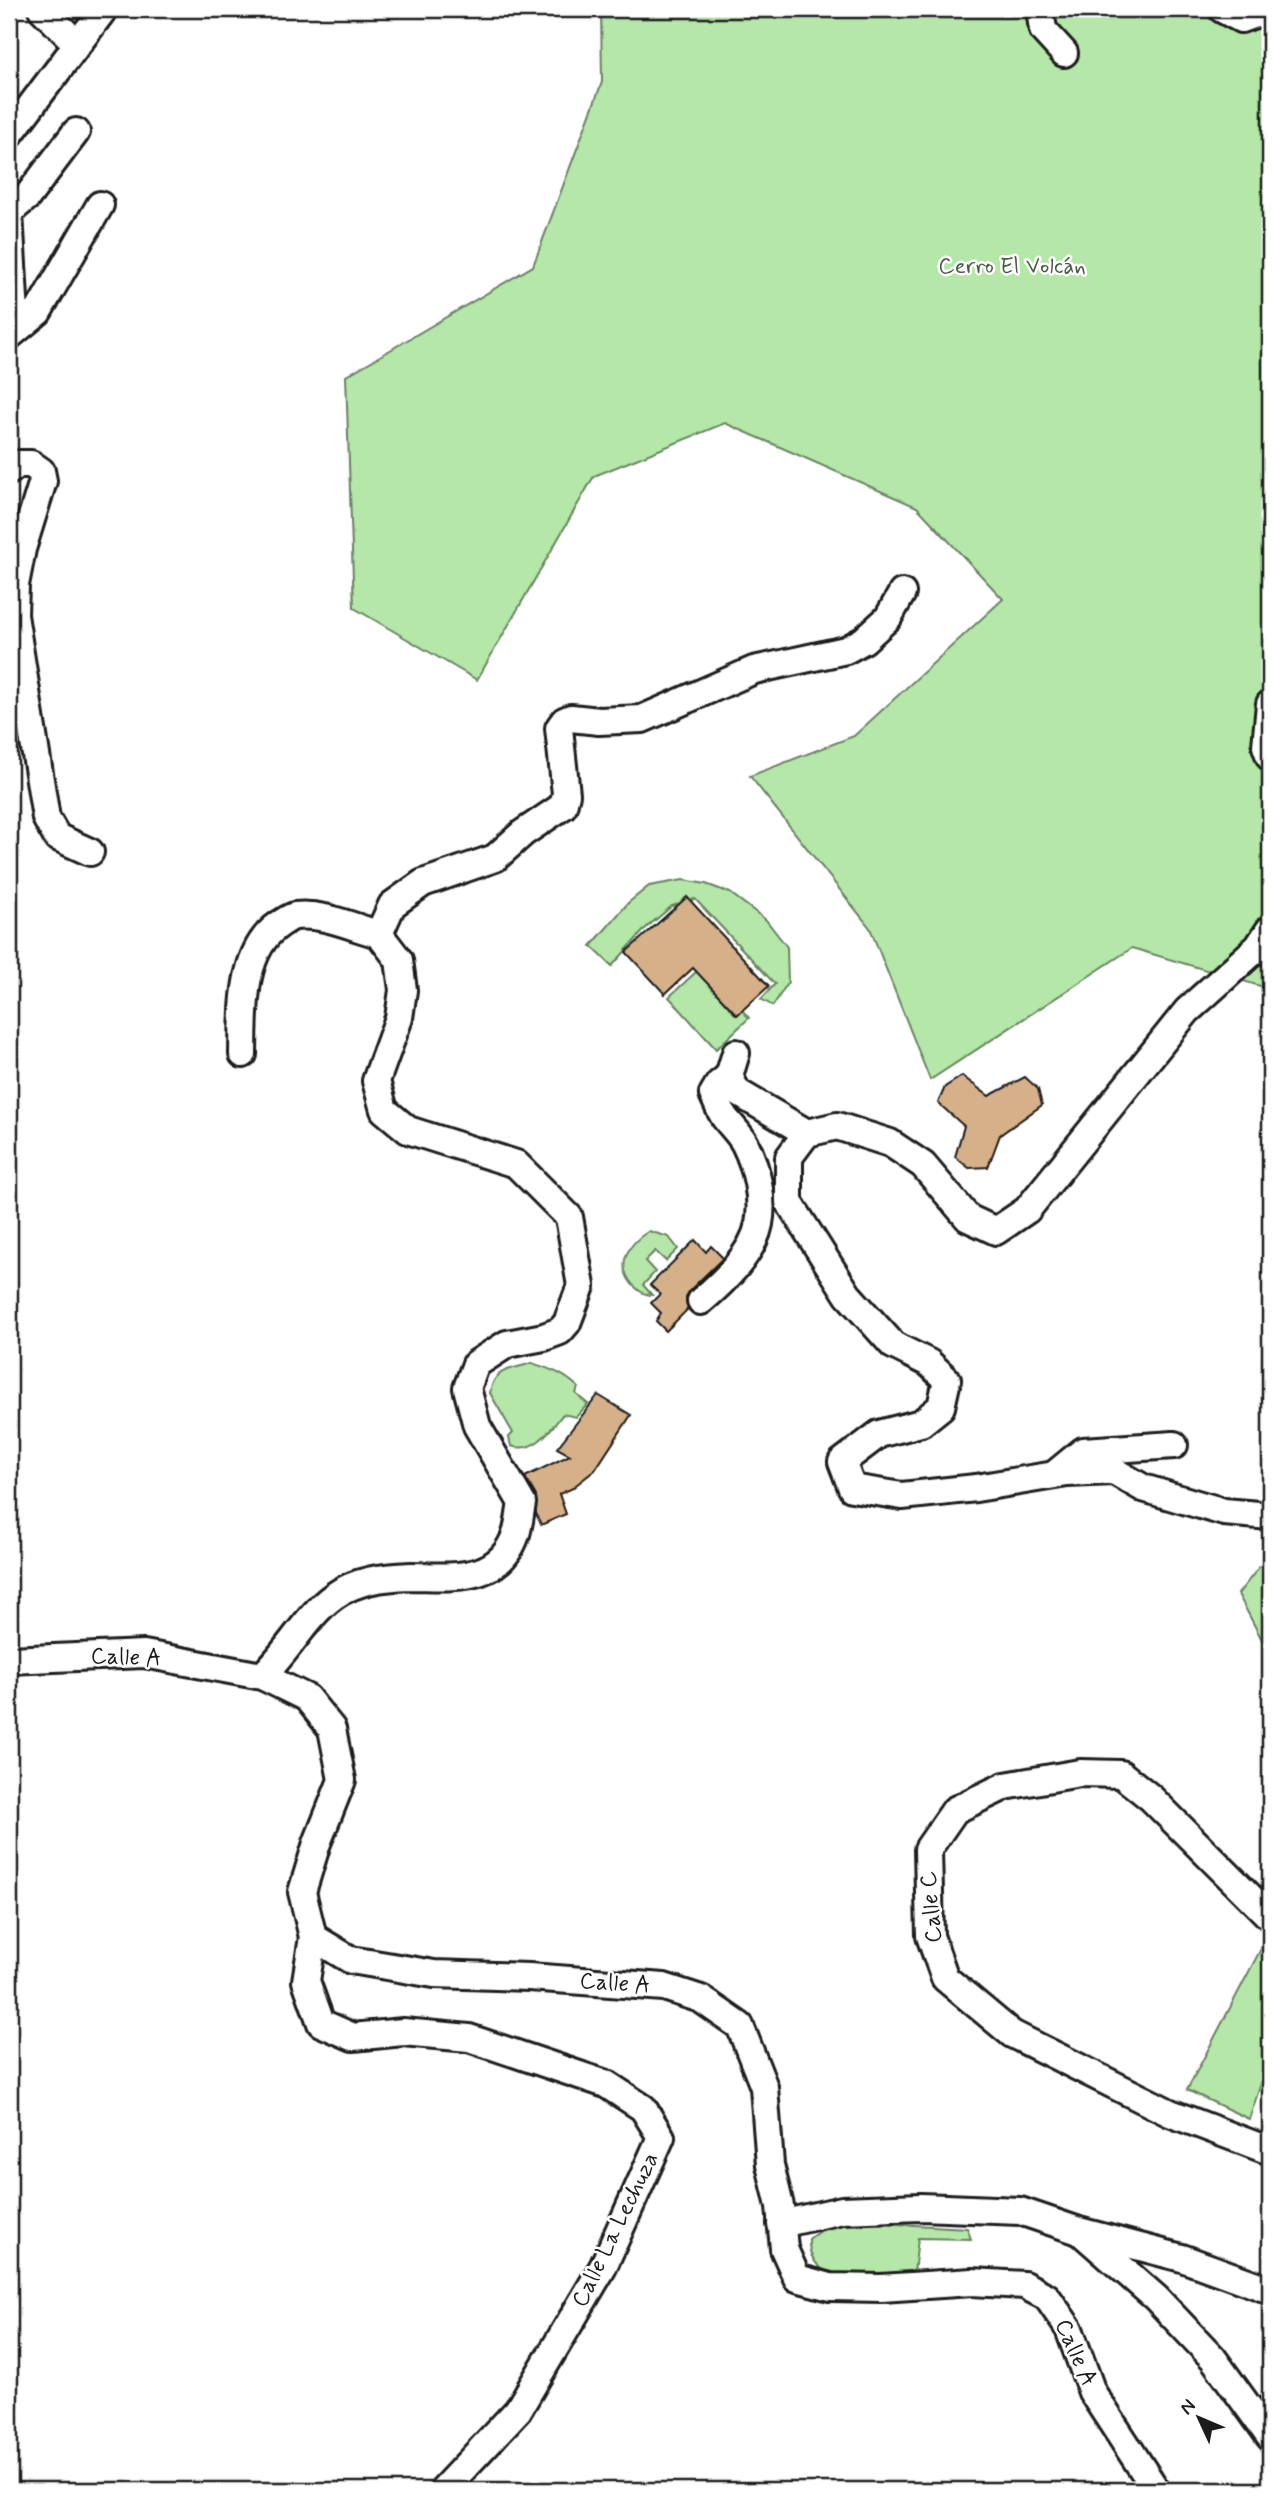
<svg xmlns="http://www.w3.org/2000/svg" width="1279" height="2499" viewBox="0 0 1279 2499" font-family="Mynerve,sans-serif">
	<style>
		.green { fill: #b4e7a8; stroke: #688262; stroke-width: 2 }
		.building { fill: #d6b088; stroke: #1c1c1c; stroke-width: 2 }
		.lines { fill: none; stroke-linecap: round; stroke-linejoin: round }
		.minor-casing { stroke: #1c1c1c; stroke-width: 32 }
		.minor { stroke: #fff; stroke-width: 26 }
		.labels { text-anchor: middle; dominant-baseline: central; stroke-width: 5; stroke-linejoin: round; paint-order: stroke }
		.park-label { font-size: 23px; fill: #4a5946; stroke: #fff }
		.street-label { font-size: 23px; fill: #1c1c1c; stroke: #fff }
	</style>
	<rect width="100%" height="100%" fill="#fff"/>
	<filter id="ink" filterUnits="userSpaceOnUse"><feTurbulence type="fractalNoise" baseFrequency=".0143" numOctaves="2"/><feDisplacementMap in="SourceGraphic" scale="14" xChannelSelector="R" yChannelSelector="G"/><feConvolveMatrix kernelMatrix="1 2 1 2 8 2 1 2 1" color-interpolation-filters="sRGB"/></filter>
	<g filter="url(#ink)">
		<g class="green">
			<path d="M 601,9 L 1270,9 L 1270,989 L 1132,948 L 930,1080 L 870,928 L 750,776 L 854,736 L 1003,599 L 917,507 L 725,423 L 594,476 L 477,680 L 354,608 L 346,376 L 533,266 L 602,82 Z"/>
			<path d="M 683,880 L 706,884 L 730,893 L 766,920 L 787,947 L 788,982 L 773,1006 L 761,999 L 775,984 L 695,899 L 672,906 L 646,928 L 612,966 L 591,946 L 628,903 L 649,886 Z"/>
			<path d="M 697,971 L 736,1015 L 742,1010 L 749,1018 L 716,1049 L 669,997 Z"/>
			<path d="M 649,1231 L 669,1237 L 678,1249 L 666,1261 L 655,1251 L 645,1261 L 655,1272 L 643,1285 L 652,1295 C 643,1295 638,1290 632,1284 C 615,1263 629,1243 649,1231 Z"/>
			<path d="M 532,1363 C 550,1369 563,1373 578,1387 L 576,1394 L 588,1404 L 576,1417 L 563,1414 C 550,1430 535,1454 511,1446 L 509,1437 L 513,1433 L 490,1393 C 494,1368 510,1370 532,1363 Z"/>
			<path d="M 1270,1553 L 1270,1655 L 1238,1594 Z"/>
			<path d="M 1265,1941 L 1270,1945 L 1270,2057 L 1249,2119 L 1187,2090 Z"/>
			<path d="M 860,2222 L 967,2228 L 971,2239 L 918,2238 L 914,2273 L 832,2275 C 817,2268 808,2256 809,2239 C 825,2225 840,2224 860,2222 Z"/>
		</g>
		<g class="building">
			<path d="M 687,897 L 769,986 L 737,1015 L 693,968 L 665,994 L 626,952 Z"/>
			<path d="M 962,1076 L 989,1096 L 1025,1077 L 1038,1089 L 1042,1105 L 1000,1135 L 988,1167 L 969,1168 L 955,1157 L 964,1126 L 938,1103 L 945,1087 Z"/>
			<path d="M 695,1240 L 706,1252 L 711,1246 L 723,1258 L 690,1290 L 686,1297 L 688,1309 L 666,1331 L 656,1321 L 661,1313 L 651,1303 L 660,1294 L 650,1285 Z"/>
			<path d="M 598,1395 L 631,1415 L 595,1470 L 571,1489 L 559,1494 L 566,1514 L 541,1525 L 536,1513 L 536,1496 L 525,1477 L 570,1455 L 557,1448 Z"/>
		</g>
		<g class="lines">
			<g class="minor-casing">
				<g id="minor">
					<path d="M 42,9 L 77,44"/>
					<path d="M 1040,9 L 1043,30 L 1064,53"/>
					<path d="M 1222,9 L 1241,19 L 1268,9"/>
					<path d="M 9,135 L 104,9"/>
					<path d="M 9,212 L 27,197 L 76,132"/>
					<path d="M 9,213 L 15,316 L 9,331"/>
					<path d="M 9,336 L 38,312 L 100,205"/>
					<path d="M 9,471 L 18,464 L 31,464 L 41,471 L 43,481 L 22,549 L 15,585 L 14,615 L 46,818 L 57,837 L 90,852"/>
					<path d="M 1270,704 L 1266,746 L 1270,757"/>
					<path d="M 1270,929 L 1258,947 L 1187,1011 L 1027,1210 L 996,1231 L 968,1218 L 923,1165 L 890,1143 L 837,1126 L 807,1133 L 789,1157 L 789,1202 L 848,1295 L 893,1345 L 929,1363 L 947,1380 L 941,1407 L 921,1423 L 879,1434 L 842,1462 L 852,1488 L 902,1496 L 976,1488 L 1067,1473 L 1114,1471 L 1143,1488 L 1224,1512 L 1270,1516"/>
					<path d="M 736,1053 L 729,1076 L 737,1092 L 807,1133"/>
					<path d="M 243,1054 C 244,1012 240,950 280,924 C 285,921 290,917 295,916 C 325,913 351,927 379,934"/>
					<path d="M 701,1301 C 723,1282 753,1254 759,1224 C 764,1199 756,1166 745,1144 C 740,1134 732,1127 725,1118 C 720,1111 717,1102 713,1094 L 719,1084 L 729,1076"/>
					<path d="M 1055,1474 L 1083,1451 L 1174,1445"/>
					<path d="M 9,1660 L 144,1654 L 262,1676 L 307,1698 L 332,1729 L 342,1780 L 317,1843 L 302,1892 L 313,1937 L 351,1960 L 434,1974 L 529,1977 L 664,1987 L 701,1999 L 740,2026 L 764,2087 L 770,2165 L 780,2206 L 784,2249 L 797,2278 L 830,2287 L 881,2288 L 972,2282 L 1024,2285 L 1047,2297 L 1069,2329 L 1092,2392 L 1156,2490"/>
					<path d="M 262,1676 C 288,1652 306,1616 334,1596 C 356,1580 384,1577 411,1576 C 451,1576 499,1584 516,1534 C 519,1525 520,1513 522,1503 L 477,1426 L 467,1388 L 476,1364 L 507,1344 L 544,1337 L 560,1331 L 567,1323 L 581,1286 L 569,1217 L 516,1164 L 408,1130 L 384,1110 L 376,1081 L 399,1018 L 403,990 L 399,960 L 379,934 L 392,905 L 423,883 L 495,858 L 523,833 L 563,806 L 566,794 L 559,728 L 564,721 L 571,718 L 599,721 L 642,719 L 754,670 L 846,650 L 864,640 L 888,618 L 902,593"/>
					<path d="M 1270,1917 L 1151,1798 L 1121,1774 L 1080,1773 L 1005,1786 L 955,1810 L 928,1849 L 930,1936 L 945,1978 L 1012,2034 L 1170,2113 L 1270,2151"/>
					<path d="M 313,1937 L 306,1981 L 321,2023 L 353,2037 L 403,2032 L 469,2038 L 606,2084 L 643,2108 L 661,2137 L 603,2267 L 518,2410 L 443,2490"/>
					<path d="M 781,2224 L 842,2210 L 921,2207 L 1020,2211 L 1079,2231 L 1182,2258 L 1270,2290"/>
					<path d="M 1083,2234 L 1156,2298 L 1213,2358 L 1270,2437"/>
				</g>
			</g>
			<use href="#minor" class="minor"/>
		</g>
	</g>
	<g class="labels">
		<g class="park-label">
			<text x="1012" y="267">Cerro El Volcán</text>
		</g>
		<g class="street-label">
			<text transform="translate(126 1658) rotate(2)">Calle A</text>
			<text transform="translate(932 1907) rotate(-95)">Calle C</text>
			<text transform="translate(615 1984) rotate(4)">Calle A</text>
			<text transform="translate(616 2230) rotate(-64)">Calle La Lechuza</text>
			<text transform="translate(1075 2353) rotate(66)">Calle A</text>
		</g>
	</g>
	<rect width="1279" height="2499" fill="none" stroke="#fff" stroke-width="35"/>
	<rect x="18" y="18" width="1244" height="2464" fill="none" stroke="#1c1c1c" stroke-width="2.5" filter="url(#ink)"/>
	<g transform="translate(1199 2418) rotate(314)" stroke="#ffffff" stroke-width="5" paint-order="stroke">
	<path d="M0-5L12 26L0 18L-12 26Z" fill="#1c1c1c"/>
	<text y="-10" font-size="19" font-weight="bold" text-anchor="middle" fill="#1c1c1c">N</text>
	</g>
</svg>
